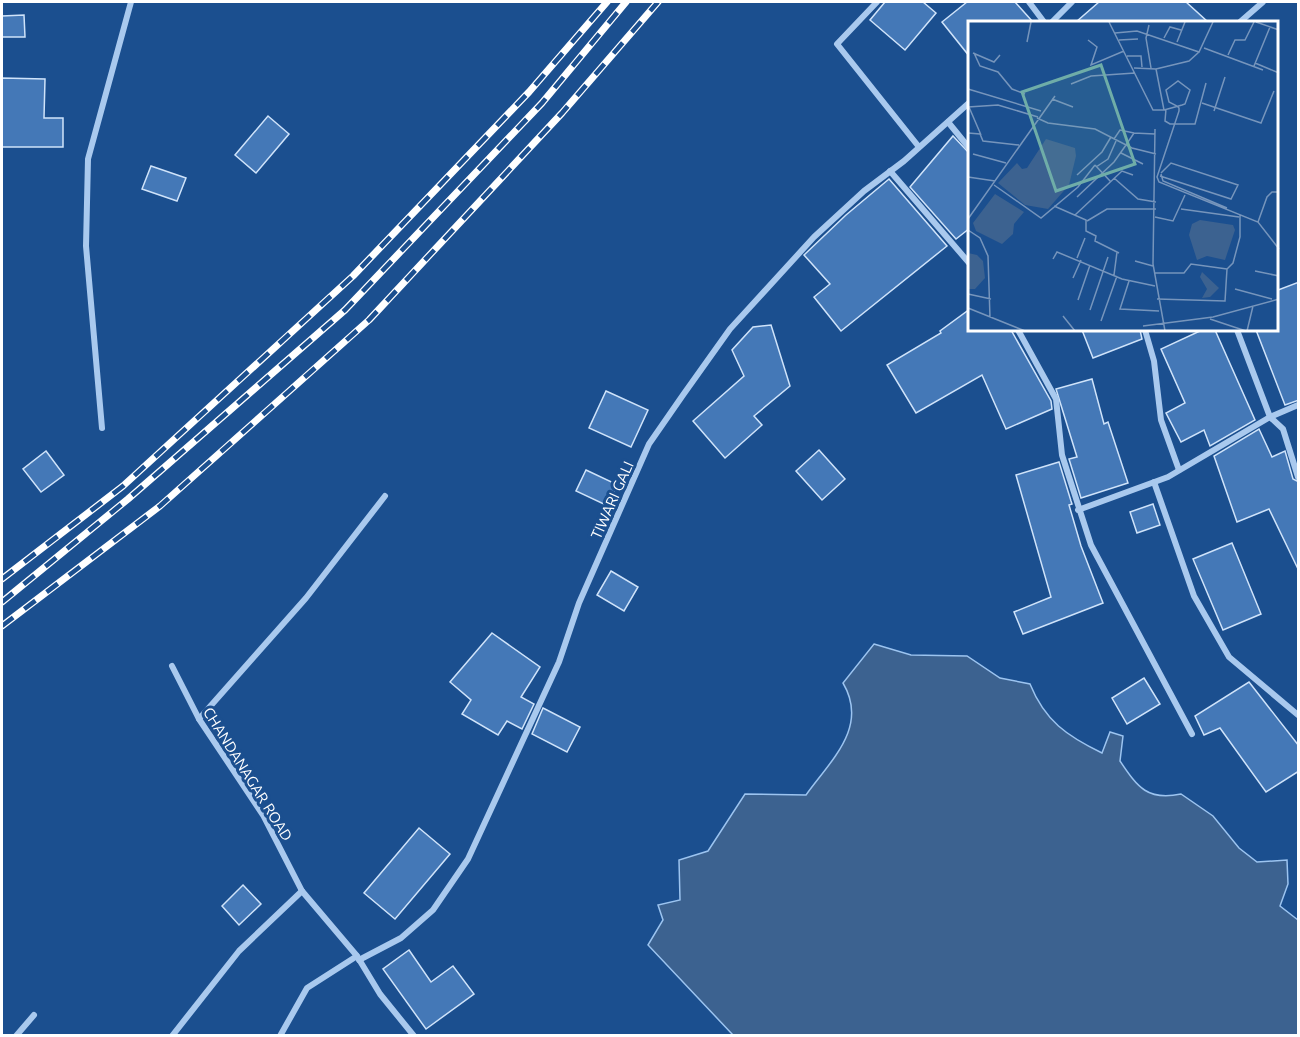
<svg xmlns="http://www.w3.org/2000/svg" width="1300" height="1037" viewBox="0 0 1300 1037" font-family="Ubuntu,sans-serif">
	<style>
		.water { fill: #3c6290; stroke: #9cc4f0; stroke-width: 1.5 }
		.building { fill: #4478b7; stroke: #cfe3fa; stroke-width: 1.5 }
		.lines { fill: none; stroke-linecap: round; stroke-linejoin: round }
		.minor { stroke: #a9c9ee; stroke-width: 6 }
		.rail-casing { stroke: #fff; stroke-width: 7 }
		.rail { stroke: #1b4f8f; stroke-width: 4.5; stroke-dasharray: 14; stroke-linecap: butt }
		.labels { text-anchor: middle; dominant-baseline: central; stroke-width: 6; stroke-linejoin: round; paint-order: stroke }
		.street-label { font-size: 15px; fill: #fff; stroke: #1b4f8f }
		.inset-road { fill: none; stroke: #7695bc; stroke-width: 1.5 }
		.view { fill: #6fada8; fill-opacity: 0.15; stroke: #6fada8; stroke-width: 3 }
		.inset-edge { fill: none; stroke: #fff; stroke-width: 3 }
	</style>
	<rect width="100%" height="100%" fill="#1b4f8f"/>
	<path class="water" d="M 874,644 L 911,655 L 967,656 L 1000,678 L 1030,684 C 1045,721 1067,736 1102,753 L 1110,732 L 1123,736 L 1120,761 C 1138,788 1148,801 1181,794 L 1213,816 L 1239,848 L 1257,862 L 1287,860 L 1288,884 L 1280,906 L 1298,920 L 1298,1035 L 733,1035 L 648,945 L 663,920 L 658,905 L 680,900 L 679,860 L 708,851 L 745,794 L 806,795 C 831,760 869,727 843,683 Z"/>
	<g class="building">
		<path d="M 885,2 L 923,2 L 936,13 L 905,50 L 870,20 Z"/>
		<path d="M 967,2 L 1015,2 L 1033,22 L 970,22 L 970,57 L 942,22 Z"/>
		<path d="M 1099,2 L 1186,2 L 1208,22 L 1076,22 Z"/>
		<path d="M 24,15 L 25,37 L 2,37 L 2,16 Z"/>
		<path d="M 2,78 L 45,79 L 44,118 L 63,118 L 63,147 L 2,147 Z"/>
		<path d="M 268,116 L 289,134 L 256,173 L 235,155 Z"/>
		<path d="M 953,136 L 970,154 L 970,228 L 956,239 L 910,187 Z"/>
		<path d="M 151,166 L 186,178 L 177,201 L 142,189 Z"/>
		<path d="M 889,179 L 947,246 L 841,331 L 814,297 L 830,284 L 804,255 L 846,215 Z"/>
		<path d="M 1299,282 L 1299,400 L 1285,405 L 1256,330 L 1278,330 L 1278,290 Z"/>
		<path d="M 970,309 L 970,330 L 1011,330 L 1051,401 L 1052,409 L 1006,429 L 982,375 L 916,413 L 887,365 L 941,333 L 940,331 Z"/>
		<path d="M 771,325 L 790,386 L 754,416 L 762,425 L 725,458 L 693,421 L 744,376 L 732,350 L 753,327 Z"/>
		<path d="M 1082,330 L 1140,330 L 1142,339 L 1093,358 Z"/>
		<path d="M 1202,330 L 1215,330 L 1255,420 L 1210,446 L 1204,430 L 1181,442 L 1166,413 L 1185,403 L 1161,349 Z"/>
		<path d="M 1092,379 L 1104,424 L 1108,422 L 1128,483 L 1081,498 L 1069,459 L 1077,457 L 1056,389 Z"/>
		<path d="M 606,391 L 648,410 L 631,447 L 589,428 Z"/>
		<path d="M 1259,429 L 1272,457 L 1285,451 L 1293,479 L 1299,482 L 1299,571 L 1269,509 L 1237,522 L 1214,456 Z"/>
		<path d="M 819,450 L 845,479 L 822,500 L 796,471 Z"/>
		<path d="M 46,451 L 64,475 L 41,492 L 23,469 Z"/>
		<path d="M 1059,462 L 1071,501 L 1072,504 L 1069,505 L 1081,546 L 1103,603 L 1023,634 L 1014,612 L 1051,597 L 1016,475 Z"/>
		<path d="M 586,470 L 618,485 L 608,506 L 576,491 Z"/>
		<path d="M 1153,504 L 1160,525 L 1137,533 L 1130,512 Z"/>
		<path d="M 1232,543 L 1261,614 L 1223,630 L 1193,559 Z"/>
		<path d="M 611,571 L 638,587 L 624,611 L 597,595 Z"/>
		<path d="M 492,633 L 540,667 L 521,697 L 534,704 L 522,729 L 507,721 L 498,735 L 462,714 L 471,700 L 450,682 Z"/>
		<path d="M 1144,678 L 1160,704 L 1127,724 L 1112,698 Z"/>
		<path d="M 1249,682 L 1299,746 L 1299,771 L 1266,792 L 1220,728 L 1204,735 L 1195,716 Z"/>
		<path d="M 543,708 L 580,727 L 567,752 L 532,734 Z"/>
		<path d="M 419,828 L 450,854 L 395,919 L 364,893 Z"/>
		<path d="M 243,885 L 261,904 L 239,925 L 222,906 Z"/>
		<path d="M 409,950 L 431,982 L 453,966 L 474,994 L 426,1029 L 383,969 Z"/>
	</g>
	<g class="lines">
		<g class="minor">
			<path d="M 877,2 L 837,44 L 919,147"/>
			<path d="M 1029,2 L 1044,22"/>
			<path d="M 1052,22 L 1072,2"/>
			<path d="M 1240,22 L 1263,2"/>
			<path d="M 948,122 L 970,149"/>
			<path d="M 890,171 L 970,264"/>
			<path d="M 1018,330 L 1056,399 L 1062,455 L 1091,545 L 1192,734"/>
			<path d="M 1145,330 L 1154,361 L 1161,420 L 1179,470"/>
			<path d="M 1237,330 L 1270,417 L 1283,429 L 1298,477"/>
			<path d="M 102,428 L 86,246 L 88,159 L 131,2"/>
			<path d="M 1154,482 L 1194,596 L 1229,657 L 1298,715"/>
			<path d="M 1078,510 L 1168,477 L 1270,417 L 1298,405"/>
			<path d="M 172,666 L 199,719 L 263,815 L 302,891 L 357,956 L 380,994 L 414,1036"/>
			<path d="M 199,719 L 306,598 L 385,496"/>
			<path d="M 359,960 L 401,938 L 433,910 L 468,859 L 559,662 L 579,603 L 649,444 L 683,395 L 730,329 L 814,237 L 864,191 L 904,161 L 970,102"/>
			<path d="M 16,1036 L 34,1015"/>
			<path d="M 172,1036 L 239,951 L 302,891"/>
			<path d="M 280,1036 L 307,988 L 357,956"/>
		</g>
		<g class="rail-casing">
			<g id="rail">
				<path d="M 2,579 L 123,486 L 353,276 L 529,92 L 607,2"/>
				<path d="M 2,602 L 128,499 L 345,310 L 542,103 L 626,2"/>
				<path d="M 2,626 L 160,506 L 369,320 L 562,113 L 658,2"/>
			</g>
		</g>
		<use href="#rail" class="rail"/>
	</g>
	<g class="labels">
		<g class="street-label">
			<text transform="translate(612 500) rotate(-66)">TIWARI GALI</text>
			<text transform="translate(248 774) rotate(58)">CHANDANAGAR ROAD</text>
		</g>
	</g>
	<g transform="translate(968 21)">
		<rect width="310" height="310" fill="#1b4f8f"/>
		<path d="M 78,118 L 107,127 L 108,135 L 101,164 L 80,188 L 57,184 L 30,162 L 49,142 L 54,148 L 59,147 ZM 27,173 L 56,191 L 46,203 L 45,213 L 34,223 L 8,210 L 5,202 ZM 232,199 L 265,204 L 267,209 L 257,239 L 239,235 L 229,239 L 221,214 L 224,203 ZM 0,232 L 9,234 L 15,240 L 17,257 L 7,268 L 0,268 ZM 234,251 L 251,267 L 242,276 L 234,277 L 239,268 L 232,256 Z" fill="#3c6290"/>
		<path class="inset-road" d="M 141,1 L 185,89 L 196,89 L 207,86 L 214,84 L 217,83 L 222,69 L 210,60 L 198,69 L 201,81 L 209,85 L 211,87 L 211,90 L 189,156 L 191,161 L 290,201 L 311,228M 288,1 L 311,9M 181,4 L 178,17 L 183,47M 147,12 L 169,10 L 231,31 L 245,1M 196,17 L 202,6 L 213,9M 120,19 L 129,26 L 123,44 L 156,30M 151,19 L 170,18M 59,21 L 63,1M 209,21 L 217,1M 236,27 L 295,49M 5,32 L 26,41 L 32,34M 6,32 L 12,45 L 30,51 L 44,68 L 57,73M 260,34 L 267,19 L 277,19 L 286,1M 159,35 L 173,35 L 174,46M 287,42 L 311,52M 286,45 L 302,6M 166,47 L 188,48 L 221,40 L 231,31M 188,48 L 196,89M 103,63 L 123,55 L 167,52M 0,68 L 73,90M 84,78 L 105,86M 234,82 L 293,102 L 306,70M 0,86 L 30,84 L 70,96M 1,86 L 13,114M 198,88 L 197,100 L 202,103 L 227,103 L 238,62M 246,90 L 257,56M 69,97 L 80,102 L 127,108 L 164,127 L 188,133M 187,108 L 185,243 L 197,310M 0,112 L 12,113 L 15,120 L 51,124M 146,118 L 152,109 L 166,112M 158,124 L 166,112 L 187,113M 153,132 L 175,143M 5,133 L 38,142M 127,144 L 143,161M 128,146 L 140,138 L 148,120M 193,153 L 195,160 L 259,187M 109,154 L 134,131 L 143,116M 192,155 L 263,178 L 270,164 L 203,142 L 193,152M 0,156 L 27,160M 146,157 L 170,178 L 188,181M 26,164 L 73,197 L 110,166 L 127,144M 109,176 L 146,141 L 158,124M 86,185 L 118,199 L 118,210 L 128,215 L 127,220 L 151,232M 213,188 L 271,196M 107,194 L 154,150 L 165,154M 187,196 L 205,200 L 217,174M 0,198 L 87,75M 119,200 L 139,188 L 188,188M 290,201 L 299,176 L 304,171 L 311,171M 0,209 L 12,217 L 20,235 L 22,297M 109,237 L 117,217M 85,238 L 89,231 L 154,258 L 187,265M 167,240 L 185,245M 287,250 L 311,255M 186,252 L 216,252 L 223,243 L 259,248M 146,254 L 149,231M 105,257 L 113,239M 161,260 L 152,288 L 191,290M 267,268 L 304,278M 0,273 L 23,278M 189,278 L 257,280 L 259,248 L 265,242 L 272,216 L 272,194M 110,279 L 122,244M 0,287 L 57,310M 122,289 L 140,236M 95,295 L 107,310M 242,298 L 278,310M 133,300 L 149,255M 175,305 L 245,296 L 311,278M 279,310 L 285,285"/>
		<path class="view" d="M 133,44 L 167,143 L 88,170 L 54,71 Z"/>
		<rect width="310" height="310" class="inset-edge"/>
	</g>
	<rect width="1300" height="1037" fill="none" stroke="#ffffff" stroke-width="6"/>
</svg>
